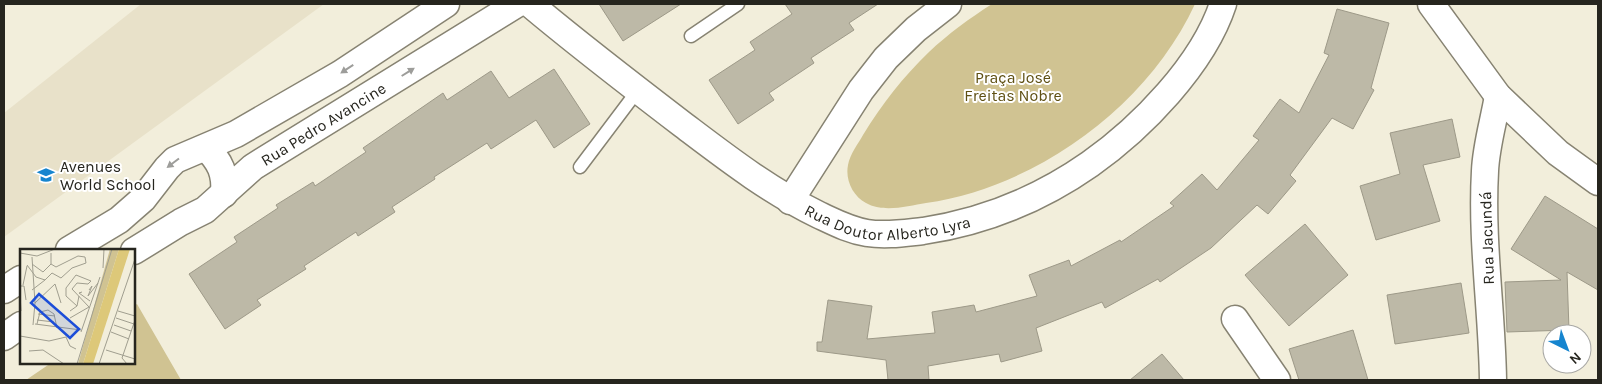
<svg xmlns="http://www.w3.org/2000/svg" width="1602" height="384" viewBox="0 0 1602 384" font-family="Karla,sans-serif">
	<style>
		.built { fill: #e8e1c9 }
		.green { fill: #d0c392 }
		.building { fill: #bdb9a7; stroke: #9d9988 }
		.lines { fill: none; stroke-linecap: round; stroke-linejoin: round }
		.service-casing { stroke: #878372; stroke-width: 15 }
		.minor-casing { stroke: #878372; stroke-width: 29 }
		.service { stroke: #fff; stroke-width: 12 }
		.minor { stroke: #fff; stroke-width: 26 }
		.oneway { fill: #9d9d9a }
		.labels { text-anchor: middle; dominant-baseline: central; stroke-width: 4; stroke-linejoin: round; paint-order: stroke }
		.park-label { font-size: 16px; fill: #5f5013; stroke: #fff }
		.street-label { font-size: 16px; fill: #26251e; stroke: #fff }
		.poi-label { font-size: 16px; fill: #26251e; stroke: #fff; text-anchor: start }
		.inset-road { fill: none; stroke: #a09e8f; stroke-width: 1 }
		.view { fill: #1d4ed8; fill-opacity: 0.15; stroke: #1d4ed8; stroke-width: 2.5 }
		.inset-edge { fill: none; stroke: #26251e; stroke-width: 2.5 }
	</style>
	<rect width="100%" height="100%" fill="#f2eedb"/>
	<path class="built" d="M 141,4 L 324,4 L 4,237 L 4,113 Z"/>
	<g class="green">
		<path d="M 992,4 L 1195,4 C 1148,106 1037,187 926,203 C 908,206 883,213 866,203 C 853,196 845,180 848,165 C 850,154 858,144 863,135 C 882,104 903,77 929,52 C 948,34 970,18 992,4 Z"/>
		<path d="M 137,304 L 181,380 L 26,380 L 51,363 L 134,363 L 134,306 Z"/>
	</g>
	<g class="building">
		<path d="M 599,4 L 681,4 L 623,41 Z"/>
		<path d="M 785,4 L 878,4 L 849,23 L 854,30 L 811,58 L 814,63 L 769,93 L 774,100 L 738,124 L 709,80 L 755,50 L 750,42 L 792,14 Z"/>
		<path d="M 1337,9 L 1389,23 L 1371,88 L 1374,90 L 1353,129 L 1332,118 L 1290,175 L 1296,181 L 1268,214 L 1257,205 L 1211,248 L 1160,282 L 1158,279 L 1105,308 L 1102,302 L 1036,328 L 1042,351 L 1001,362 L 999,354 L 928,366 L 929,380 L 888,380 L 886,360 L 817,351 L 817,342 L 822,342 L 828,300 L 872,306 L 867,339 L 935,333 L 932,312 L 974,305 L 976,312 L 1037,296 L 1029,275 L 1069,260 L 1071,266 L 1120,240 L 1121,242 L 1174,206 L 1170,203 L 1202,174 L 1217,190 L 1259,140 L 1253,136 L 1280,99 L 1299,113 L 1329,55 L 1324,53 Z"/>
		<path d="M 554,69 L 590,124 L 554,148 L 536,120 L 491,149 L 487,143 L 434,177 L 435,179 L 392,207 L 395,212 L 358,236 L 356,232 L 304,266 L 306,269 L 257,300 L 261,305 L 225,329 L 189,274 L 237,242 L 234,237 L 278,208 L 276,205 L 313,182 L 315,186 L 366,152 L 363,148 L 443,93 L 447,100 L 491,71 L 509,98 Z"/>
		<path d="M 1452,119 L 1460,157 L 1423,165 L 1440,221 L 1376,240 L 1360,186 L 1400,174 L 1390,133 Z"/>
		<path d="M 1545,196 L 1598,229 L 1598,290 L 1567,272 L 1569,330 L 1507,332 L 1505,282 L 1561,280 L 1511,249 Z"/>
		<path d="M 1305,224 L 1348,275 L 1289,326 L 1245,275 Z"/>
		<path d="M 1461,283 L 1469,333 L 1395,344 L 1387,295 Z"/>
		<path d="M 1353,330 L 1368,380 L 1299,380 L 1289,349 Z"/>
		<path d="M 1162,354 L 1184,380 L 1130,380 Z"/>
	</g>
	<g class="lines">
		<g class="service-casing">
			<g id="service">
				<path d="M 691,36 L 738,4"/>
				<path d="M 580,167 L 638,90"/>
			</g>
		</g>
		<g class="minor-casing">
			<g id="minor">
				<path id="s1" d="M 530,4 C 580,46 631,85 682,124 C 727,158 768,190 819,215 C 834,222 849,230 867,233 C 886,236 904,233 923,231 C 983,222 1040,199 1090,164 C 1141,128 1203,65 1223,4"/>
				<path d="M 1431,4 L 1498,96 L 1558,153 L 1598,182"/>
				<path d="M 206,148 C 220,161 226,174 224,194"/>
				<path d="M 790,201 L 861,90 L 886,58 L 916,29 L 948,4"/>
				<path d="M 69,250 L 119,220 L 143,199 L 167,168 L 175,160 L 236,134 L 340,74 L 446,4"/>
				<path id="s2" d="M 134,251 L 181,222 L 205,210 L 253,167 L 517,4"/>
				<path d="M 4,290 L 21,279"/>
				<path d="M 1235,319 L 1277,380"/>
				<path d="M 4,337 L 21,325"/>
				<path d="M 1493,380 C 1492,311 1481,241 1485,171 C 1486,146 1494,120 1498,96"/>
			</g>
		</g>
		<use href="#service" class="service"/>
		<use href="#minor" class="minor"/>
	</g>
	<defs><path id="oneway-solid" d="M-6-.8H1V-3.2L6.5 0L1 3.2V.8H-6Z" transform="scale(1.25)"/></defs>
	<g class="oneway">
		<use href="#oneway-solid" transform="translate(347 69) rotate(147)"/>
		<use href="#oneway-solid" transform="translate(408 72) rotate(-32)"/>
		<use href="#oneway-solid" transform="translate(173 163) rotate(143)"/>
	</g>
	<defs>
		<g id="school-bare" transform="scale(1.35)"><path d="M0-5L7-2L0 1L-7-2ZM-4 1L0 2.5L4 1V4Q0 6-4 4Z" fill="#1685cf" stroke="#fff" stroke-width="2.5" paint-order="stroke"/></g>
	</defs>
	<g fill-rule="evenodd">
		<use href="#school-bare" x="46" y="175"/>
	</g>
	<g class="labels">
		<g class="park-label">
			<text x="1013" y="77">Praça José<tspan x="1013" dy="18">Freitas Nobre</tspan></text>
		</g>
		<g class="street-label">
			<text stroke="none"><textPath href="#s2" startOffset="229">Rua Pedro Avancine</textPath></text>
			<text stroke="none"><textPath href="#s1" startOffset="429">Rua Doutor Alberto Lyra</textPath></text>
			<text transform="translate(1487 238) rotate(-92)">Rua Jacundá</text>
		</g>
		<g class="poi-label">
			<text x="60" y="166">Avenues<tspan x="60" dy="18">World School</tspan></text>
		</g>
	</g>
	<g transform="translate(20 249)">
		<rect width="115" height="115" fill="#f2eedb"/>
		<path d="M 90,0 L 99,0 L 63,115 L 58,115 Z" fill="#d0c392"/>
		<path d="M 99,0 L 110,0 L 73,115 L 63,115 Z" fill="#ddc879"/>
		<path class="inset-road" d="M 0,4 L 17,7 L 35,0M 12,8 L 15,54 L 13,76M 12,15 L 23,23 L 31,15M 7,16 L 16,28 L 25,31 L 32,24 L 41,29 L 52,19 L 66,14 L 65,8 L 58,7 L 36,18 L 31,15 L 31,4M 83,19 L 84,0M 3,36 L 7,17M 0,37 L 4,37 L 6,51M 12,41 L 25,31M 69,41 L 72,37 L 68,47 L 78,34M 62,43 L 59,44 L 70,52M 0,45 L 1,62M 15,54 L 35,35 L 41,54M 50,62 L 57,57 L 59,47M 98,62 L 115,67M 18,65 L 35,67M 50,69 L 69,58 L 52,40 L 57,34 L 68,35 L 71,32 L 56,26 L 46,39 L 46,47 L 57,57M 96,69 L 114,75M 17,71 L 34,73M 15,75 L 61,81M 17,75 L 20,63 L 28,61 L 34,65 L 37,79M 94,76 L 111,82M 61,83 L 80,28M 91,83 L 109,90M 0,87 L 29,92 L 46,88 L 50,97 L 56,100M 86,101 L 115,110M 9,102 L 23,101 L 44,115M 57,115 L 92,0M 79,115 L 115,10M 107,115 L 102,109 L 115,71"/>
		<path class="view" d="M 19,45 L 59,80 L 50,89 L 11,54 Z"/>
		<rect width="115" height="115" class="inset-edge"/>
	</g>
	<rect width="1602" height="384" fill="none" stroke="#26251e" stroke-width="10"/>
	<g transform="translate(1567 349) rotate(138)"><circle r="24" fill="#ffffff" stroke="#a8a8a5"/>
	<path d="M0-4L9 19L0 12L-9 19Z" fill="#1685cf"/>
	<text y="-8" font-size="14" font-weight="bold" text-anchor="middle" fill="#26251e">N</text>
	</g>
</svg>
